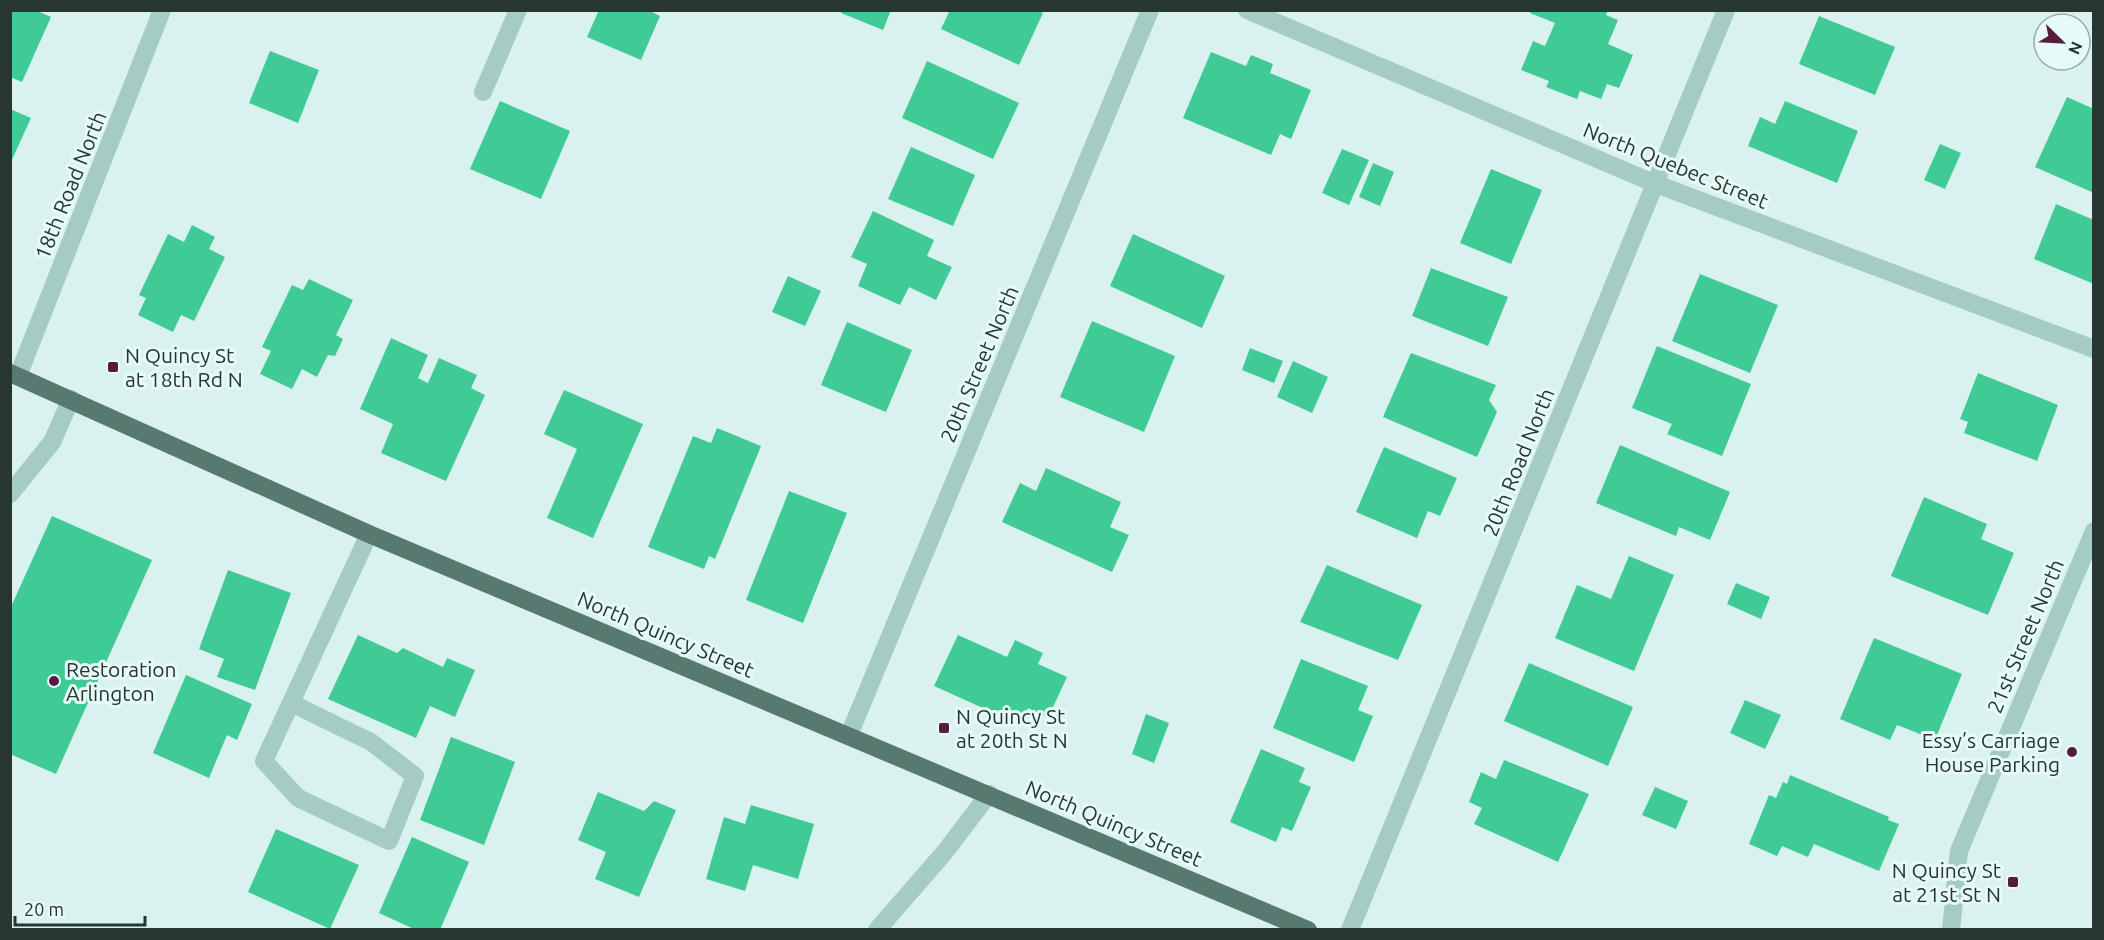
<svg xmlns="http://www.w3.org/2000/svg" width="2104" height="940" viewBox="0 0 2104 940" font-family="Ubuntu,sans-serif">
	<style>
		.building { fill: #40ca96 }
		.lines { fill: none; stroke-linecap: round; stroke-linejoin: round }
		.minor { stroke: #a5cbc5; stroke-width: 18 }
		.major { stroke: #57796f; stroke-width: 18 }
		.poi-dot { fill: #591b3d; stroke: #e6faf8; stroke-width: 2 }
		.labels { text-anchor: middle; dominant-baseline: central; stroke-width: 6; stroke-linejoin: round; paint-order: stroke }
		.street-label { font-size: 21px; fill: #273631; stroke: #e6faf8 }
		.poi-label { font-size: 21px; fill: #273631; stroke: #e6faf8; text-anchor: start }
	</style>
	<rect width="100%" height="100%" fill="#d9f2f0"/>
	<g class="building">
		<path d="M 10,10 L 35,10 L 51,17 L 22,82 L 10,77 Z"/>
		<path d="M 599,10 L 648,10 L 660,16 L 641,60 L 587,37 Z"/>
		<path d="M 842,10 L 891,10 L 883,30 L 841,13 Z"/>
		<path d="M 950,10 L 1038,10 L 1043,13 L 1019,65 L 941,29 Z"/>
		<path d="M 1531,10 L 1608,10 L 1606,15 L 1618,20 L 1608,44 L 1633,55 L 1619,88 L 1607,84 L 1601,99 L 1580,91 L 1577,99 L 1546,87 L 1549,81 L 1521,70 L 1533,41 L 1545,46 L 1555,23 L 1530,13 Z"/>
		<path d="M 1819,16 L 1895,47 L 1875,95 L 1799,64 Z"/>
		<path d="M 270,51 L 319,70 L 298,123 L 249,103 Z"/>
		<path d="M 1211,52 L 1246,66 L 1251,55 L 1273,64 L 1270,73 L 1311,90 L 1291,139 L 1280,134 L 1271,155 L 1183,118 Z"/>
		<path d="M 927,61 L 1019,103 L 993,159 L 902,118 Z"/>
		<path d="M 2067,97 L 2094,109 L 2094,193 L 2035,167 Z"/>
		<path d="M 500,101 L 570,131 L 541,199 L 470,169 Z"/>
		<path d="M 1785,101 L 1858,131 L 1837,183 L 1748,146 L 1760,117 L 1775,124 Z"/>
		<path d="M 10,109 L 31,118 L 10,164 Z"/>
		<path d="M 1940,144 L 1961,153 L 1945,189 L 1924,180 Z"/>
		<path d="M 911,147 L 975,175 L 953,226 L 888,199 Z"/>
		<path d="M 1342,149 L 1369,160 L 1349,205 L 1322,193 Z"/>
		<path d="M 1373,163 L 1394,172 L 1380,206 L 1359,197 Z"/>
		<path d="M 1491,169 L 1542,190 L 1511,264 L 1460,243 Z"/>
		<path d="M 2056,204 L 2094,220 L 2094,284 L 2034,259 Z"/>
		<path d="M 873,211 L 934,240 L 927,256 L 952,267 L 936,300 L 909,287 L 900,305 L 858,286 L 867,264 L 851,257 Z"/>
		<path d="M 192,225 L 215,237 L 209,249 L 225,257 L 194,321 L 181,315 L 173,332 L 138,315 L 146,298 L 139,295 L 168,234 L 184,242 Z"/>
		<path d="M 1133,234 L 1225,276 L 1202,328 L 1110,286 Z"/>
		<path d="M 1431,268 L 1508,297 L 1488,346 L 1412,316 Z"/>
		<path d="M 1700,274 L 1778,305 L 1750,373 L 1672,341 Z"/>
		<path d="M 788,276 L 821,291 L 805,326 L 772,312 Z"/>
		<path d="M 309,279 L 353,300 L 336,335 L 343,339 L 335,356 L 328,355 L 317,377 L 302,369 L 292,389 L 260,374 L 271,351 L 262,347 L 292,285 L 303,290 Z"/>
		<path d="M 1092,321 L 1175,356 L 1144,432 L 1060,397 Z"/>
		<path d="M 847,322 L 912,350 L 886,412 L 821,385 Z"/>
		<path d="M 391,338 L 428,355 L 418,378 L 428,383 L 439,358 L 477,375 L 471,388 L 485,395 L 446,481 L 381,453 L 393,424 L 360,409 Z"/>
		<path d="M 1657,346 L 1751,384 L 1722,456 L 1667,434 L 1672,424 L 1632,408 Z"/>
		<path d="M 1250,348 L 1283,361 L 1274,383 L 1242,370 Z"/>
		<path d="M 1411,353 L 1496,385 L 1489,400 L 1497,412 L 1477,457 L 1383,417 Z"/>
		<path d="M 1293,361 L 1328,377 L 1312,413 L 1277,397 Z"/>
		<path d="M 1978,373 L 2058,405 L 2037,461 L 1964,433 L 1968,422 L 1960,419 Z"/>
		<path d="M 564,390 L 643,424 L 593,538 L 547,518 L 577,449 L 544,434 Z"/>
		<path d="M 717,428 L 761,446 L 715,559 L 709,556 L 704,569 L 648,547 L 693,436 L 711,443 Z"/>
		<path d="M 1620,445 L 1730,492 L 1710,540 L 1679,527 L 1676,536 L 1596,503 Z"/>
		<path d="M 1384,447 L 1457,478 L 1440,516 L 1428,511 L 1417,538 L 1356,512 Z"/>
		<path d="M 1046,468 L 1121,502 L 1110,527 L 1129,535 L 1112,572 L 1002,522 L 1020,483 L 1036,491 Z"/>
		<path d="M 789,491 L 847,513 L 803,623 L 746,600 Z"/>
		<path d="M 1924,497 L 1987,524 L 1981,539 L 2014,553 L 1988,615 L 1891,576 Z"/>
		<path d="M 52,516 L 152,560 L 56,774 L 10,754 L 10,609 Z"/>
		<path d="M 1629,556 L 1674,575 L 1634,671 L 1555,638 L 1577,585 L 1611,599 Z"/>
		<path d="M 1327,565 L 1422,605 L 1398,660 L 1300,622 Z"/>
		<path d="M 228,570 L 291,593 L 255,690 L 217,677 L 224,659 L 199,649 Z"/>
		<path d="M 1736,583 L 1770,597 L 1761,619 L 1727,604 Z"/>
		<path d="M 358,635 L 397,653 L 403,648 L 443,667 L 447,658 L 475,670 L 455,717 L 430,706 L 416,738 L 328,699 Z"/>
		<path d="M 958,635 L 1007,657 L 1015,640 L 1043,653 L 1038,664 L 1067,677 L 1048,718 L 1028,708 L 1021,725 L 934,686 Z"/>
		<path d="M 1874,638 L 1962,674 L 1935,740 L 1897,725 L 1890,740 L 1840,719 Z"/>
		<path d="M 1301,659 L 1368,686 L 1358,710 L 1373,716 L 1354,762 L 1273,728 Z"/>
		<path d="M 1529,663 L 1633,707 L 1608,766 L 1504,721 Z"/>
		<path d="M 186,675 L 252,704 L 237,740 L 227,735 L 209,778 L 153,753 Z"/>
		<path d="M 1745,700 L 1781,715 L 1765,749 L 1730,733 Z"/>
		<path d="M 1146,714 L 1169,723 L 1154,763 L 1132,754 Z"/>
		<path d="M 451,737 L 515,762 L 484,845 L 420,820 Z"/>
		<path d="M 1261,749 L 1305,768 L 1299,782 L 1311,787 L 1292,831 L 1282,827 L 1276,842 L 1230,822 Z"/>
		<path d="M 1504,760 L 1589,794 L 1558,862 L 1474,824 L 1482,808 L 1469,802 L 1481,772 L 1496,779 Z"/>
		<path d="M 1790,775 L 1889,817 L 1888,820 L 1899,824 L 1879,871 L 1814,844 L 1808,857 L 1782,846 L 1777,856 L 1749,844 L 1769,795 L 1776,798 L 1783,782 L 1787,784 Z"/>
		<path d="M 1655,787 L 1688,801 L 1676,829 L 1642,815 Z"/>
		<path d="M 598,792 L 644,811 L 654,801 L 676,810 L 639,897 L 595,879 L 606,852 L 578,840 Z"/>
		<path d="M 751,805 L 814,824 L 798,879 L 753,865 L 745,891 L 706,879 L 724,817 L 745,824 Z"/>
		<path d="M 276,829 L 359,865 L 330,929 L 248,892 Z"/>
		<path d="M 412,837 L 469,862 L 440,930 L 416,930 L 379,913 Z"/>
	</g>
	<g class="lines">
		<g class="minor">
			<path d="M 1247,10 L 1656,184 L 2094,349"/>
			<path d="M 483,92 L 518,10"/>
			<path d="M 18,376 L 162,10"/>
			<path d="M 10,494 L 52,442 L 71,399"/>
			<path d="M 291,703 L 371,742 L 415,776 L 389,841 L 298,798 L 264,761 L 369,534"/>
			<path d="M 849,735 L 1150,10"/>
			<path d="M 877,930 L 944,853 L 989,794"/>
			<path d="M 1350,930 L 1726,10"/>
			<path d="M 1951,930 L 1959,851 L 2094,531"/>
		</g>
		<path class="major" d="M 10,373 L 369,534 L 1308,930"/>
	</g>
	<g class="poi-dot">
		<rect x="107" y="361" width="12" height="12" rx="3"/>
		<circle cx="54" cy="681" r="6"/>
		<rect x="938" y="722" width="12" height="12" rx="3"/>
		<circle cx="2072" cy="752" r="6"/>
		<rect x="2007" y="876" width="12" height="12" rx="3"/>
	</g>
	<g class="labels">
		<g class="street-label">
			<text transform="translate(1676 165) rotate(22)">North Quebec Street</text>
			<text transform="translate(70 185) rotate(-68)">18th Road North</text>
			<text transform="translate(979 364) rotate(-67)">20th Street North</text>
			<text transform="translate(1518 462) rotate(-68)">20th Road North</text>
			<text transform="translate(666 634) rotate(23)">North Quincy Street</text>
			<text transform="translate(2025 636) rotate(-67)">21st Street North</text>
			<text transform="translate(1114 823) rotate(23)">North Quincy Street</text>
		</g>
		<g class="poi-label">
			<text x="125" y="355">N Quincy St<tspan x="125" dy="24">at 18th Rd N</tspan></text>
			<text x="66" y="669">Restoration<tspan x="66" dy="24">Arlington</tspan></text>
			<text x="956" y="716">N Quincy St<tspan x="956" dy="24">at 20th St N</tspan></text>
			<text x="2060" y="740" text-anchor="end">Essy’s Carriage<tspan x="2060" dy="24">House Parking</tspan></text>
			<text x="2001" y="870" text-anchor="end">N Quincy St<tspan x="2001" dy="24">at 21st St N</tspan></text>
		</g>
	</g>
	<rect width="2104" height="940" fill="none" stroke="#273631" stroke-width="24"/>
	<g transform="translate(2062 42) rotate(114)"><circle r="28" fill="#e6faf8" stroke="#9aaca8" stroke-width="1.5"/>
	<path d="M0-4.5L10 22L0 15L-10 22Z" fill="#591b3d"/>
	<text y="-9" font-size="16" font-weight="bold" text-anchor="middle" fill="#273631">N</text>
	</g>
	<path d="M15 916v9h130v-9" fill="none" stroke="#273631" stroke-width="3"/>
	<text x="24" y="916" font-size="18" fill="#273631" stroke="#e6faf8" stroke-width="4.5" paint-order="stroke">20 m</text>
</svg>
